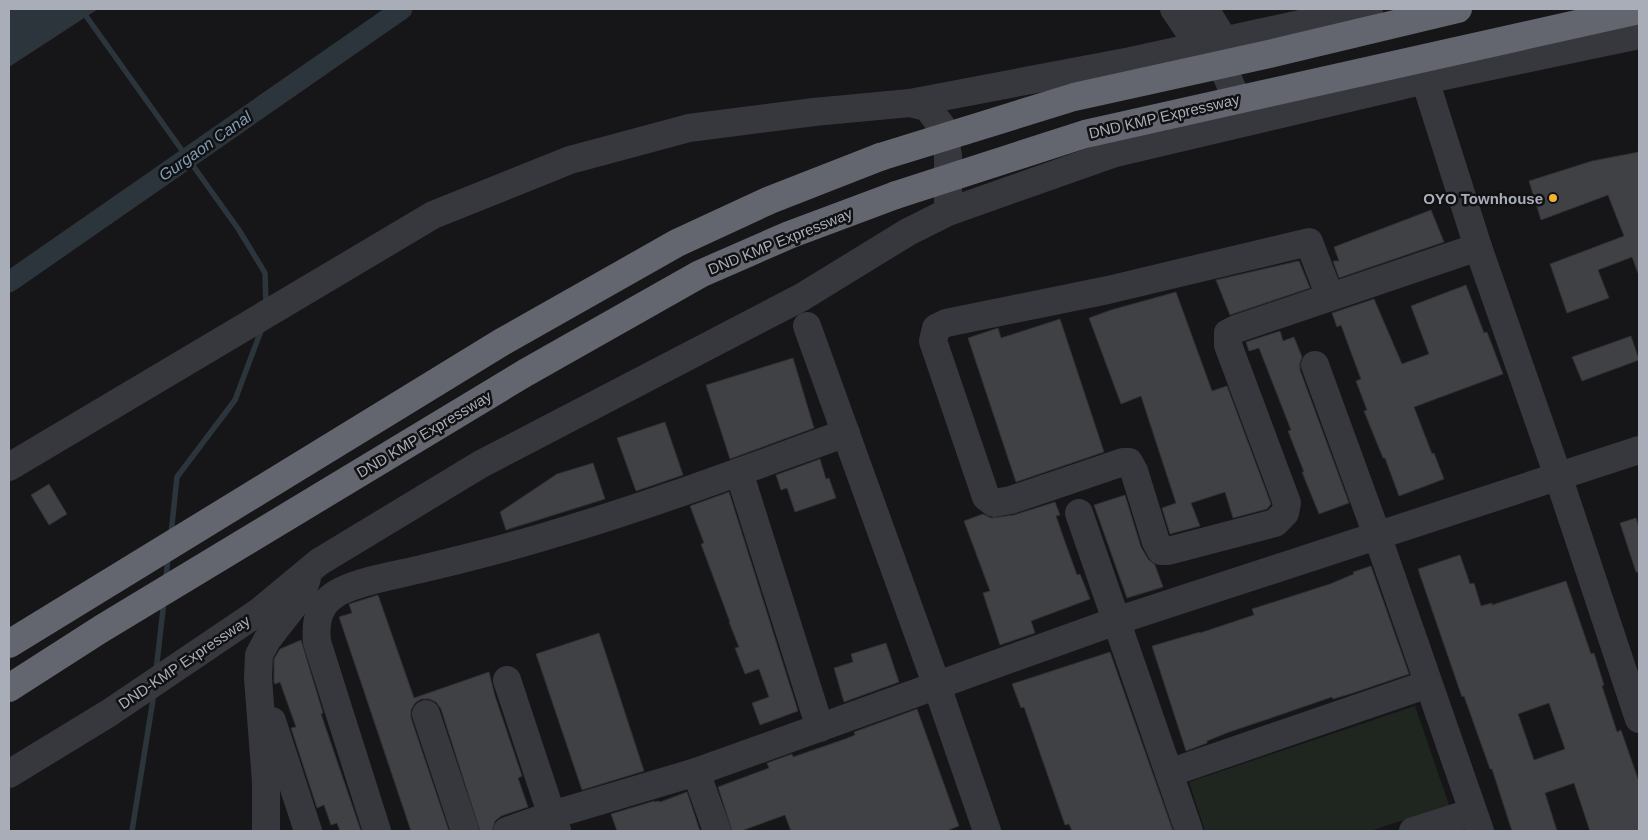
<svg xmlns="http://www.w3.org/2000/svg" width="1648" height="840" viewBox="0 0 1648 840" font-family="Helvetica,sans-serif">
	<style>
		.green { fill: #1e261f }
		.water { fill: #2c353c }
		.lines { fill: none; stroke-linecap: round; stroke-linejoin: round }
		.stream { stroke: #2c353c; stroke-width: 5.5 }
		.canal { stroke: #2c353c; stroke-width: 21 }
		.building { fill: #404145; stroke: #303034; fill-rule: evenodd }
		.minor { stroke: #37383d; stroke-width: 28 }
		.highway { stroke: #63666e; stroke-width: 28 }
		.highway-bridge { stroke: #63666e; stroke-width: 28 }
		.poi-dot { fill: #f2b134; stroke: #111113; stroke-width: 2 }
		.labels { text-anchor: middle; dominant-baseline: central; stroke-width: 5; stroke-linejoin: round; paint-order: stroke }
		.street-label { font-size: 15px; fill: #a8adb8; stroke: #111113 }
		.poi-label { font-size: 15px; font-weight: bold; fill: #a8adb8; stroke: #111113; text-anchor: end }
		.water-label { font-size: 16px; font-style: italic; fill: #7f9bb3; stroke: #111113 }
	</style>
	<rect width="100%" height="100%" fill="#161618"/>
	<path class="green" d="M 1415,706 L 1449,805 L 1370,831 L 1205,831 L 1189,782 Z"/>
	<path class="water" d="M 9,9 L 98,9 L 9,67 Z"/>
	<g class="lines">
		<g class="stream">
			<path d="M 81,9 L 239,230 L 265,273 L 266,305"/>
			<path d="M 171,534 L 177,477 L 235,400 L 262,328"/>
			<path d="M 166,579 L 168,556"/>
			<path d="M 156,671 L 164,601"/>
			<path d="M 132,831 L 154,693"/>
		</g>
		<path class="canal" d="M 9,282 L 402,9"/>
	</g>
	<g class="building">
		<path d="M 1639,152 L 1639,273 L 1638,273 L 1632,257 L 1598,270 L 1609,298 L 1567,313 L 1550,264 L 1624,236 L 1608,195 L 1541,220 L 1529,181 L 1592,161 Z"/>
		<path d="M 1431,210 L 1444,242 L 1339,278 L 1333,261 L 1339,261 L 1334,247 Z"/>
		<path d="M 1298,261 L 1299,261 L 1310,288 L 1230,315 L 1216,280 Z"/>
		<path d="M 1466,285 L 1484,333 L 1487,332 L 1503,374 L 1414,407 L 1432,454 L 1434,453 L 1444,479 L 1399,496 L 1385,458 L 1383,458 L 1364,411 L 1367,410 L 1356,381 L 1361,379 L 1352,355 L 1341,325 L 1337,327 L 1332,313 L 1374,299 L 1402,364 L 1429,354 L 1411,306 Z"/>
		<path d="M 1176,292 L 1212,391 L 1227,386 L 1271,504 L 1267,509 L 1233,518 L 1225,492 L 1191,503 L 1200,526 L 1170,534 L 1162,508 L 1176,503 L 1141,396 L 1121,404 L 1089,318 L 1111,310 Z"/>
		<path d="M 1060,319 L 1104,452 L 1016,482 L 968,338 L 998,328 L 1001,338 Z"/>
		<path d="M 1280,331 L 1283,341 L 1294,337 L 1302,357 L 1300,363 L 1300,370 L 1349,503 L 1319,514 L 1302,472 L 1304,472 L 1288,431 L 1291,430 L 1259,348 L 1249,351 L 1246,342 Z"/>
		<path d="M 1631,336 L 1639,360 L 1582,381 L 1572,357 Z"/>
		<path d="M 793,358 L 814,428 L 730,459 L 706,385 Z"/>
		<path d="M 665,422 L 683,475 L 636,491 L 617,438 Z"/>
		<path d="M 820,459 L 826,479 L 829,478 L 836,498 L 795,512 L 787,488 L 781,490 L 776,475 Z"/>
		<path d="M 593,463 L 605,499 L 506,530 L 500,512 L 557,474 Z"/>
		<path d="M 49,484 L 67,514 L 49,525 L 31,495 Z"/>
		<path d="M 729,492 L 798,711 L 760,725 L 752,703 L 769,697 L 759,669 L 745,674 L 735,648 L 739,647 L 729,622 L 730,622 L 701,544 L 704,543 L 690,506 Z"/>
		<path d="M 1125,495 L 1141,547 L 1148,559 L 1155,565 L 1163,587 L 1127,598 L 1094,505 Z"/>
		<path d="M 1055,502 L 1060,515 L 1056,516 L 1065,542 L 1077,575 L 1080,574 L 1090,599 L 1031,621 L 1035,633 L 1000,645 L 983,593 L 990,591 L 964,521 L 983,514 L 991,518 L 1014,515 Z"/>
		<path d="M 1636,518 L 1639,528 L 1639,572 L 1636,572 L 1620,523 Z"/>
		<path d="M 1460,555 L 1470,584 L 1474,583 L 1481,606 L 1492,603 L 1492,605 L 1566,581 L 1591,654 L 1594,653 L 1604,685 L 1602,686 L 1617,732 L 1621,730 L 1639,782 L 1639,831 L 1590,831 L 1574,783 L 1545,793 L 1557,831 L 1512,831 L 1492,769 L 1490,769 L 1464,696 L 1462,697 L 1418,569 ZM 1549,703 L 1565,749 L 1534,760 L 1518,714 Z"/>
		<path d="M 1371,566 L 1409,674 L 1353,693 L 1333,699 L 1332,697 L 1268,719 L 1229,732 L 1207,741 L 1207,743 L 1186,751 L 1152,646 L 1200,632 L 1200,633 L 1254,615 L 1252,609 L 1330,584 L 1354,574 L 1353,572 Z"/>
		<path d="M 378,595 L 414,698 L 489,672 L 495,696 L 522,776 L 518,778 L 528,807 L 501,816 L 495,821 L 492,831 L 480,831 L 441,709 L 436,702 L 429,699 L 421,699 L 415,703 L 411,710 L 411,718 L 449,831 L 411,831 L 339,617 L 352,613 L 349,604 Z"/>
		<path d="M 599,633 L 644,771 L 582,790 L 536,654 Z"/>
		<path d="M 301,640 L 323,713 L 321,714 L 361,831 L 340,831 L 337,823 L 331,825 L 324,805 L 317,808 L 291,728 L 296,727 L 280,682 L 275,684 L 274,682 L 274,659 L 280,649 Z"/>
		<path d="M 886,643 L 899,682 L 844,702 L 834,668 L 853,662 L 851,654 Z"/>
		<path d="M 1110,652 L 1173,831 L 1072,831 L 1069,824 L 1065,825 L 1024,707 L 1021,708 L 1012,684 Z"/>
		<path d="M 917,709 L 959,826 L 946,831 L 791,831 L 785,815 L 741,831 L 732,831 L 718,787 L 769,768 L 767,763 L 792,754 L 793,757 L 845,739 L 855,735 L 854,732 Z"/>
		<path d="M 687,792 L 700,831 L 617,831 L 611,814 L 654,801 L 654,802 L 659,801 L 660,802 Z"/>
	</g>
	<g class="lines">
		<g class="minor">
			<path d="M 1174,9 L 1199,46 L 1217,55 L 1247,121"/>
			<path d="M 1205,9 L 1224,40 L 1217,55"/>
			<path d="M 1425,80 L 1478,247 L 1558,476 L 1639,719"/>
			<path d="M 910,103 L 1131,61 L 1369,9"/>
			<path d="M 1330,297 L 1309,242 L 1108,290 L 946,323 L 936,328 L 933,341 L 986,497 L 994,503 L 1011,500 L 1123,462 L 1129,462 L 1134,471 L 1156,542 L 1161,551 L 1168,551 L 1275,523 L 1285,513 L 1287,503 L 1228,345 L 1228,333 L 1236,329 L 1478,247"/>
			<path d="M 807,326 L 937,686 L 987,831"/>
			<path d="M 1315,365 L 1377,535 L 1480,831"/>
			<path d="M 9,467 L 433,215 L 570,160 L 689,128 L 814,112 L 910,103 L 927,107 L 943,128 L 948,156 L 948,201"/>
			<path d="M 739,472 L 820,728"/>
			<path d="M 1079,513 L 1189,831"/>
			<path d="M 507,680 L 557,831"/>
			<path d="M 426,714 L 465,831"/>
			<path d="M 272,721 L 308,831"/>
			<path d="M 696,772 L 717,831"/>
			<path d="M 1169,773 L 1428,684"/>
			<path d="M 9,774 L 109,713 L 260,611 L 319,562 L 481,464 L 802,297 L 908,232 L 948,212 L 1115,153 L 1425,80 L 1639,35"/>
			<path d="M 266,831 L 266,782 L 258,678 L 259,655 L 267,640 L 295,604 L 302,593 L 307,578"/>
			<path d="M 377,831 L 317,642 C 315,619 319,602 341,591 C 364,580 392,576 417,570 C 463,559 508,548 553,534 C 652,505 749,468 846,433"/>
			<path d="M 507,831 L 552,815 L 696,772 L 1116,621 L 1639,450"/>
			<path d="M 1413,831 L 1473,812"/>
		</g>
		<g class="highway">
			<path d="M 9,644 L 502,342 L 677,243 L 770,200 L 880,157"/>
			<path d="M 9,688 L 101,629 L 525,373 L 700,274 L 789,235 L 896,195"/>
		</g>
		<g class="highway-bridge">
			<path d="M 880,157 L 1074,97 L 1269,54 L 1458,9"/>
			<path d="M 896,195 L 1085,134 L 1639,10"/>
		</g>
	</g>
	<circle class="poi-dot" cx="1553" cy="198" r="5"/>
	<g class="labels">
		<g class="street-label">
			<text transform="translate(1164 116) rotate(-13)">DND KMP Expressway</text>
			<text transform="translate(780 241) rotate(-22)">DND KMP Expressway</text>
			<text transform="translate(424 434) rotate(-31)">DND KMP Expressway</text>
			<text transform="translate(184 662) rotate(-34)">DND-KMP Expressway</text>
		</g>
		<g class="poi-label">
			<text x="1543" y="198">OYO Townhouse</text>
		</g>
		<g class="water-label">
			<text transform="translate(205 146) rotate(-35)">Gurgaon Canal</text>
		</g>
	</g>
	<rect width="1648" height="840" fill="none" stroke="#a8adb8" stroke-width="20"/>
</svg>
